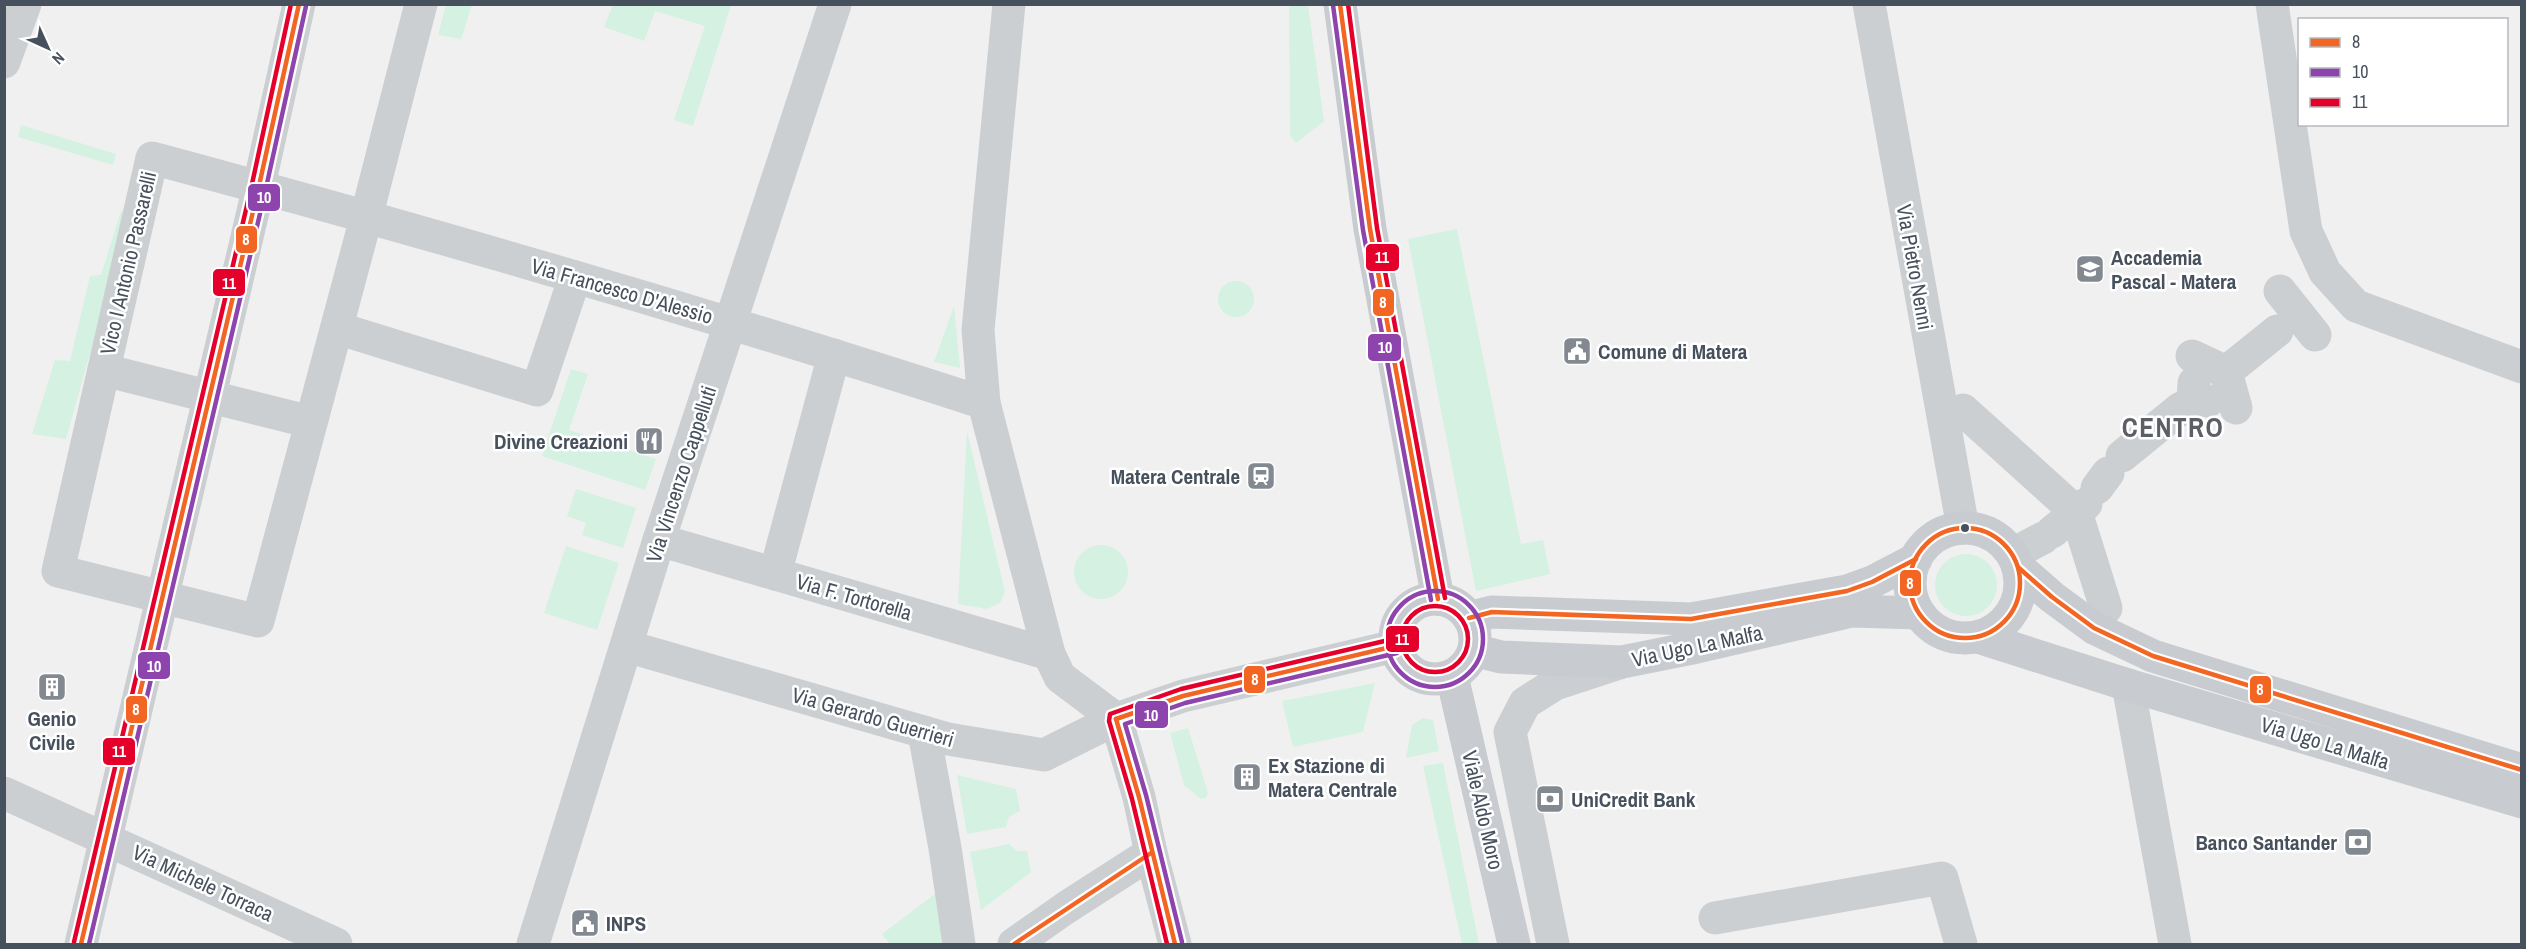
<svg xmlns="http://www.w3.org/2000/svg" width="2526" height="949" viewBox="0 0 2526 949" font-family="'Archivo Narrow',sans-serif">
	<style>
		.green { fill: #d4f1e2 }
		.lines { fill: none; stroke-linecap: round; stroke-linejoin: round }
		.minor { stroke: #cccfd1; stroke-width: 33 }
		.major { stroke: #c8cbcf; stroke-width: 33 }
		.bus-1-casing { stroke: #fff; stroke-width: 9 }
		.bus-2-casing { stroke: #fff; stroke-width: 9 }
		.bus-3-casing { stroke: #fff; stroke-width: 9 }
		.bus-1 { stroke: #f26522; stroke-width: 4.5 }
		.bus-2 { stroke: #8e44ad; stroke-width: 4.5 }
		.bus-3 { stroke: #e4002b; stroke-width: 4.5 }
		.bus-dot { fill: #47515e; stroke: #fff; stroke-width: 2 }
		.labels { text-anchor: middle; dominant-baseline: central; stroke-width: 5; stroke-linejoin: round; paint-order: stroke }
		.poi-label { font-size: 21px; font-weight: bold; fill: #47515e; stroke: #fff; text-anchor: start }
		.street-label { font-size: 21px; fill: #47515e; stroke: #fff }
		.district-label { font-size: 27px; font-weight: bold; letter-spacing: 1.5px; fill: #5c5f65; stroke: #fff }
		.line-badge { stroke: #fff; stroke-width: 2 }
		.badge-label { font-size: 16px; text-anchor: middle; font-weight: bold; fill: #fff }
	</style>
	<rect width="100%" height="100%" fill="#f1f0f0"/>
	<g class="green">
		<path d="M 446,5 L 472,5 L 461,39 L 438,35 Z"/>
		<path d="M 613,5 L 731,5 L 693,126 L 674,120 L 705,26 L 655,11 L 644,41 L 604,27 Z"/>
		<path d="M 1289,5 L 1308,5 L 1324,121 L 1296,143 L 1290,136 Z"/>
		<path d="M 21,125 L 116,154 L 113,165 L 18,137 Z"/>
		<path d="M 121,211 L 129,215 L 66,439 L 32,434 L 55,360 L 70,361 L 90,276 L 101,275 Z"/>
		<path d="M 1457,229 L 1521,544 L 1543,540 L 1550,574 L 1476,591 L 1408,239 Z"/>
		<circle cx="1236" cy="299" r="18"/>
		<path d="M 954,306 L 960,368 L 934,362 Z"/>
		<path d="M 571,369 L 588,374 L 569,430 L 656,459 L 645,490 L 542,456 Z"/>
		<path d="M 967,431 L 1005,592 L 1000,603 L 987,609 L 958,604 Z"/>
		<path d="M 576,489 L 636,508 L 623,548 L 582,535 L 586,523 L 567,516 Z"/>
		<circle cx="1101" cy="572" r="27"/>
		<path d="M 566,546 L 619,563 L 597,630 L 544,613 Z"/>
		<circle cx="1966" cy="585" r="31"/>
		<path d="M 1375,683 L 1363,732 L 1293,747 L 1282,701 Z"/>
		<path d="M 1423,718 L 1433,720 L 1439,751 L 1406,758 L 1412,725 Z"/>
		<path d="M 1188,728 L 1208,793 L 1206,798 L 1201,799 L 1184,785 L 1170,733 Z"/>
		<path d="M 1443,763 L 1479,944 L 1462,944 L 1423,766 Z"/>
		<path d="M 957,775 L 1016,789 L 1020,811 L 1009,817 L 1006,827 L 967,834 Z"/>
		<path d="M 1009,844 L 1017,851 L 1027,851 L 1031,872 L 981,910 L 970,852 Z"/>
		<path d="M 935,894 L 948,944 L 890,944 L 882,934 Z"/>
	</g>
	<g class="lines">
		<g class="minor">
			<path d="M 421,4 L 366,218 L 258,621 L 58,571 L 152,158 C 431,233 709,314 984,403"/>
			<path d="M 1009,4 L 978,330 L 984,403 L 1049,654 L 1060,677 L 1116,719"/>
			<path d="M 1869,4 L 1963,528"/>
			<path d="M 2272,4 L 2306,231 L 2325,272 L 2356,306 L 2522,367"/>
			<path d="M 4,62 L 25,4"/>
			<path d="M 2280,291 L 2315,335"/>
			<path d="M 337,328 L 537,390 L 575,277"/>
			<path d="M 2192,356 L 2226,372 L 2236,408"/>
			<path d="M 104,370 L 311,422"/>
			<path d="M 2226,372 L 2277,331"/>
			<path d="M 2194,383 L 2193,398 L 2208,401"/>
			<path d="M 1963,410 L 2076,512 L 2106,608"/>
			<path d="M 2122,456 L 2181,408"/>
			<path d="M 2097,488 L 2108,473"/>
			<path d="M 2052,532 L 2086,504"/>
			<path d="M 659,540 L 1049,654"/>
			<path d="M 2013,554 L 2043,538"/>
			<path d="M 775,574 L 834,355"/>
			<path d="M 626,646 L 948,739 L 1044,755 L 1116,719 L 1183,696 L 1395,646"/>
			<path d="M 2128,685 L 2175,944"/>
			<path d="M 1116,719 L 1139,797 L 1151,853 L 1175,944"/>
			<path d="M 924,732 L 945,848 L 959,944"/>
			<path d="M 4,793 L 336,944"/>
			<path d="M 1715,918 L 1942,878 L 1961,944"/>
			<path d="M 81,944 L 259,186 L 299,4"/>
			<path d="M 533,944 L 659,540 L 835,4"/>
			<path d="M 1014,944 L 1067,907 L 1151,853"/>
			<path d="M 1553,944 L 1510,732 L 1525,703 L 1555,684 L 1619,663"/>
		</g>
		<g class="major">
			<path d="M 1340,4 L 1370,229 L 1438,599"/>
			<circle cx="1965" cy="583" r="55"/>
			<path d="M 2019,568 L 2052,597 L 2094,628 L 2153,656 L 2522,770"/>
			<circle cx="1435" cy="639" r="40"/>
			<path d="M 1469,618 L 1492,612 L 1691,619 L 1847,591 L 1872,582 L 1916,559"/>
			<path d="M 1978,637 L 2128,685 L 2522,802"/>
			<path d="M 1474,650 L 1501,657 L 1622,662 L 1697,647 L 1852,611 L 1919,613"/>
			<path d="M 1452,676 L 1514,944"/>
		</g>
		<g class="bus-1-casing">
			<g id="bus-1">
				<path d="M 1340,4 L 1370,229 L 1438,599"/>
				<circle cx="1965" cy="583" r="55"/>
				<path d="M 2019,568 L 2052,597 L 2094,628 L 2153,656 L 2522,770"/>
				<path d="M 1469,618 L 1492,612 L 1691,619 L 1847,591 L 1872,582 L 1916,559"/>
				<path d="M 1116,719 L 1183,696 L 1395,646"/>
				<path d="M 1116,719 L 1139,797 L 1175,944"/>
				<path d="M 81,944 L 259,186 L 299,4"/>
				<path d="M 1014,944 L 1151,853"/>
			</g>
		</g>
		<g class="bus-2-casing">
			<g id="bus-2">
				<path d="M 1333,5 L 1363,230 L 1431,600"/>
				<circle cx="1435" cy="639" r="48"/>
				<path d="M 1182,942 L 1146,795 L 1125,724 L 1185,703 L 1397,653"/>
				<path d="M 89,944 L 266,188 L 306,6"/>
			</g>
		</g>
		<g class="bus-3-casing">
			<g id="bus-3">
				<path d="M 1348,4 L 1377,228 L 1445,598"/>
				<circle cx="1435" cy="639" r="33"/>
				<path d="M 74,942 L 252,184 L 291,4"/>
				<path d="M 1167,944 L 1132,799 L 1109,721 L 1110,714 L 1181,689 L 1393,639"/>
			</g>
		</g>
		<use href="#bus-1" class="bus-1"/>
		<use href="#bus-2" class="bus-2"/>
		<use href="#bus-3" class="bus-3"/>
	</g>
	<defs>
		<g id="school-square" transform="scale(1.5)"><rect x="-9" y="-9" width="18" height="18" rx="4" fill="#828991" stroke="#fff"/><path d="M0-5L7-2L0 1L-7-2ZM-4 1L0 2.5L4 1V4Q0 6-4 4Z" fill="#fff"/></g>
		<g id="civic-square" transform="scale(1.5)"><rect x="-9" y="-9" width="18" height="18" rx="4" fill="#828991" stroke="#fff"/><path d="M-.6-6.5H3V-4.5H.6V-3L4-1V1h2V6H-6V1h2V-1L-.6-3ZM-1.2 2.5V6h2.4V2.5Z" fill="#fff"/></g>
		<g id="restaurant-square" transform="scale(1.5)"><rect x="-9" y="-9" width="18" height="18" rx="4" fill="#828991" stroke="#fff"/><path d="M-5-6h1v4h1v-4h1v4h1v-4h1v5L-1.5 .5V6h-2V.5L-5-1ZM5-6V6H3V1.5H1.5Q1.5-4 5-6Z" fill="#fff"/></g>
		<g id="station-square" transform="scale(1.5)"><rect x="-9" y="-9" width="18" height="18" rx="4" fill="#828991" stroke="#fff"/><path d="M-3-6H3Q5-6 5-4V2Q5 4 3 4L4.5 6H3L1.5 4h-3L-3 6H-4.5L-3 4Q-5 4-5 2V-4Q-5-6-3-6ZM-3.5-4v3h7v-3ZM-3.5 1v1.5H-2V1ZM2 1v1.5H3.5V1Z" fill="#fff"/></g>
		<g id="building-square" transform="scale(1.5)"><rect x="-9" y="-9" width="18" height="18" rx="4" fill="#828991" stroke="#fff"/><path d="M-4-6H4V6H1V3H-1V6H-4ZM-2.5-4.3h1.7v1.8h-1.7ZM.8-4.3h1.7v1.8H.8ZM-2.5-1h1.7V.8h-1.7ZM.8-1h1.7V.8H.8Z" fill="#fff"/></g>
		<g id="bank-square" transform="scale(1.5)"><rect x="-9" y="-9" width="18" height="18" rx="4" fill="#828991" stroke="#fff"/><path d="M-6-4H6V4H-6ZM0-2.3a2.3 2.3 0 1 0 0 4.6a2.3 2.3 0 1 0 0-4.6Z" fill="#fff"/></g>
	</defs>
	<g fill-rule="evenodd">
		<use href="#school-square" x="2090" y="269"/>
		<use href="#civic-square" x="1577" y="351"/>
		<use href="#restaurant-square" x="649" y="441"/>
		<use href="#station-square" x="1261" y="476"/>
		<use href="#building-square" x="52" y="687"/>
		<use href="#building-square" x="1247" y="777"/>
		<use href="#bank-square" x="1550" y="799"/>
		<use href="#bank-square" x="2358" y="842"/>
		<use href="#civic-square" x="585" y="923"/>
	</g>
	<circle class="bus-dot" cx="1965" cy="528" r="5"/>
	<g class="labels">
		<g class="poi-label">
			<text x="2111" y="257">Accademia<tspan x="2111" dy="24">Pascal - Matera</tspan></text>
			<text x="1598" y="351">Comune di Matera</text>
			<text x="628" y="441" text-anchor="end">Divine Creazioni</text>
			<text x="1240" y="476" text-anchor="end">Matera Centrale</text>
			<text x="52" y="718" text-anchor="middle">Genio<tspan x="52" dy="24">Civile</tspan></text>
			<text x="1268" y="765">Ex Stazione di<tspan x="1268" dy="24">Matera Centrale</tspan></text>
			<text x="1571" y="799">UniCredit Bank</text>
			<text x="2337" y="842" text-anchor="end">Banco Santander</text>
			<text x="606" y="923">INPS</text>
		</g>
		<g class="street-label">
			<text transform="translate(128 263) rotate(-77)">Vico I Antonio Passarelli</text>
			<text transform="translate(1915 267) rotate(80)">Via Pietro Nenni</text>
			<text transform="translate(622 291) rotate(16)">Via Francesco D'Alessio</text>
			<text transform="translate(681 474) rotate(-72)">Via Vincenzo Cappelluti</text>
			<text transform="translate(854 597) rotate(16)">Via F. Tortorella</text>
			<text transform="translate(1697 646) rotate(-12)">Via Ugo La Malfa</text>
			<text transform="translate(873 717) rotate(16)">Via Gerardo Guerrieri</text>
			<text transform="translate(2325 743) rotate(17)">Via Ugo La Malfa</text>
			<text transform="translate(1483 810) rotate(77)">Viale Aldo Moro</text>
			<text transform="translate(203 883) rotate(25)">Via Michele Torraca</text>
		</g>
		<g class="district-label">
			<text x="2173" y="427">CENTRO</text>
		</g>
	</g>
	<g class="line-badge">
		<rect x="247" y="183" width="34" height="29" rx="6" fill="#8e44ad"/>
		<rect x="235" y="225" width="23" height="29" rx="6" fill="#f26522"/>
		<rect x="1365" y="243" width="35" height="29" rx="6" fill="#e4002b"/>
		<rect x="212" y="268" width="34" height="29" rx="6" fill="#e4002b"/>
		<rect x="1372" y="288" width="23" height="29" rx="6" fill="#f26522"/>
		<rect x="1367" y="333" width="35" height="29" rx="6" fill="#8e44ad"/>
		<rect x="1899" y="569" width="23" height="28" rx="6" fill="#f26522"/>
		<rect x="1385" y="625" width="35" height="28" rx="6" fill="#e4002b"/>
		<rect x="137" y="651" width="34" height="29" rx="6" fill="#8e44ad"/>
		<rect x="1243" y="665" width="23" height="29" rx="6" fill="#f26522"/>
		<rect x="2249" y="675" width="23" height="29" rx="6" fill="#f26522"/>
		<rect x="125" y="695" width="23" height="29" rx="6" fill="#f26522"/>
		<rect x="1134" y="700" width="35" height="29" rx="6" fill="#8e44ad"/>
		<rect x="102" y="737" width="34" height="29" rx="6" fill="#e4002b"/>
	</g>
	<g class="badge-label">
		<text x="264" y="203">10</text>
		<text x="246" y="245">8</text>
		<text x="1382" y="263">11</text>
		<text x="229" y="289">11</text>
		<text x="1383" y="308">8</text>
		<text x="1385" y="353">10</text>
		<text x="1910" y="589">8</text>
		<text x="1402" y="645">11</text>
		<text x="154" y="672">10</text>
		<text x="1255" y="685">8</text>
		<text x="2260" y="695">8</text>
		<text x="136" y="715">8</text>
		<text x="1151" y="721">10</text>
		<text x="119" y="757">11</text>
	</g>
	<rect width="2526" height="949" fill="none" stroke="#47515e" stroke-width="12"/>
	<rect x="2298" y="18" width="210" height="108" fill="#ffffff" stroke="#b5b9bf" stroke-width="1.5"/>
	<rect x="2310" y="38" width="30" height="9" fill="#f26522" stroke="#b5b9bf" stroke-width="1.5"/>
	<text x="2352" y="48" font-size="18" fill="#47515e">8</text>
	<rect x="2310" y="68" width="30" height="9" fill="#8e44ad" stroke="#b5b9bf" stroke-width="1.5"/>
	<text x="2352" y="78" font-size="18" fill="#47515e">10</text>
	<rect x="2310" y="98" width="30" height="9" fill="#e4002b" stroke="#b5b9bf" stroke-width="1.5"/>
	<text x="2352" y="108" font-size="18" fill="#47515e">11</text>
	<g transform="translate(48 48) rotate(135)" stroke="#ffffff" stroke-width="4.5" paint-order="stroke">
	<path d="M0-4.5L10 22L0 15L-10 22Z" fill="#47515e"/>
	<text y="-9" font-size="16" font-weight="bold" text-anchor="middle" fill="#47515e">N</text>
	</g>
</svg>
